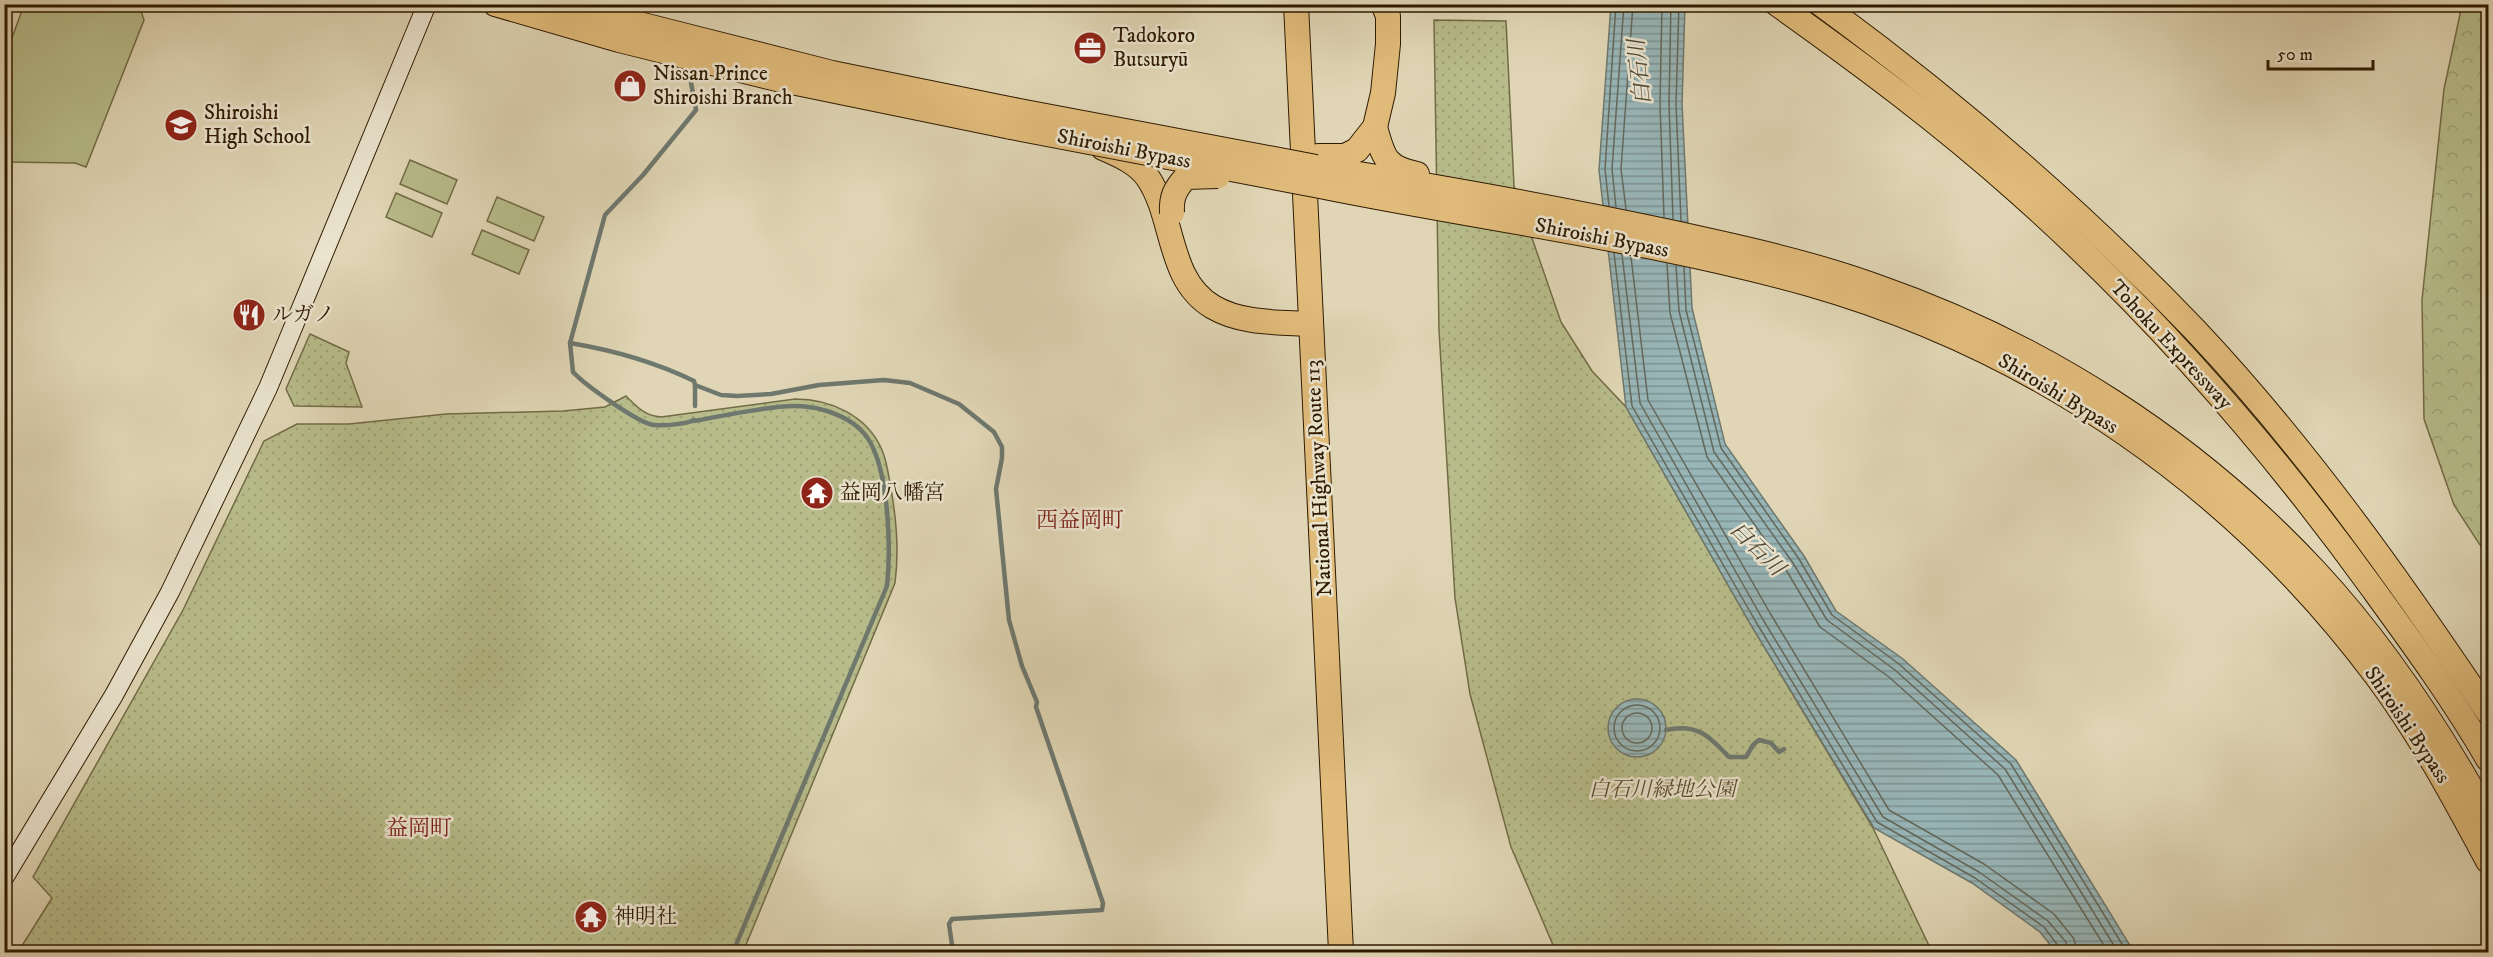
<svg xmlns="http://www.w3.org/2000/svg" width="2493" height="957" viewBox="0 0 2493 957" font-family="'IM FELL DW Pica','Noto Serif JP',serif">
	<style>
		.grass { fill: #b7bc8a; stroke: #726b45; stroke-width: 1.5 }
		.forest { fill: url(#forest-crowns); stroke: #726b45; stroke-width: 1.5 }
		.park { fill: url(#park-dots); stroke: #726b45; stroke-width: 1.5 }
		.water { fill: url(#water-rules); stroke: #6e786e; stroke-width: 1.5 }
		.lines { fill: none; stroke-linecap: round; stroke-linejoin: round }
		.shore { stroke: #63685c; stroke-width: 1.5 }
		.stream { stroke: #6e786e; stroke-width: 4.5 }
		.secondary-casing { stroke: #2e1a00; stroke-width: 20 }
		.highway-casing { stroke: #2e1a00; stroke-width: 26 }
		.secondary { stroke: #ebe4cf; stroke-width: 18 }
		.highway { stroke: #e0bb7a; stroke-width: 24 }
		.highway-bridge-casing { stroke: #2e1a00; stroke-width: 26; stroke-linecap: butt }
		.highway-bridge { stroke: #e0bb7a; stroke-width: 24 }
		.labels { text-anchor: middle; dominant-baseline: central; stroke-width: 5; stroke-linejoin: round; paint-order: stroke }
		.poi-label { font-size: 21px; fill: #2e1a00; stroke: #ebe4cf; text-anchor: start }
		.street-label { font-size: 21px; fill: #2e1a00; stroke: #ebe4cf }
		.park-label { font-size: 21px; font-style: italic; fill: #574b29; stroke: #ebe4cf }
		.water-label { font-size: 22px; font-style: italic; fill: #4e4937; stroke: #ebe4cf }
		.neighbourhood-label { font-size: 22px; fill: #7a1f14; stroke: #ebe4cf }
	</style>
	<defs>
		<pattern id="forest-crowns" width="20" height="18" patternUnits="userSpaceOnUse" patternTransform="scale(1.5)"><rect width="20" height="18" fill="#b7bc8a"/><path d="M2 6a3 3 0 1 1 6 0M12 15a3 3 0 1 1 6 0" fill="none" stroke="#9ea175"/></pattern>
		<pattern id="park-dots" width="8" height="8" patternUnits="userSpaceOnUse" patternTransform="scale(1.5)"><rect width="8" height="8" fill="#b7bc8a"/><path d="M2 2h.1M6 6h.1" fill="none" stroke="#9ea175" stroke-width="1.8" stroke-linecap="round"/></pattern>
		<pattern id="water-rules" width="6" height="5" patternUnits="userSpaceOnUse" patternTransform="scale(1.5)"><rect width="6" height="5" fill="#98b6b8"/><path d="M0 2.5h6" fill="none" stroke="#7c9393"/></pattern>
	</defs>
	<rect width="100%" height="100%" fill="#e0d6b5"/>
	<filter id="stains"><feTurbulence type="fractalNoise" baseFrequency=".00333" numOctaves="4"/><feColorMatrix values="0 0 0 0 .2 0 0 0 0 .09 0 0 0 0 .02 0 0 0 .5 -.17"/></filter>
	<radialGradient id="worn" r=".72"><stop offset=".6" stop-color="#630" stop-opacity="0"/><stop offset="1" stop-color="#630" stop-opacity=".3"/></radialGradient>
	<g class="grass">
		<path d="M 24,5 L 126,5 L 141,11 L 144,20 L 86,167 L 75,163 L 5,162 L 5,57 Z"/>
		<path d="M 410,160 L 457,180 L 447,204 L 400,184 Z"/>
		<path d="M 396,193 L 442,213 L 432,237 L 386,217 Z"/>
		<path d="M 497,197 L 544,217 L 534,241 L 487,221 Z"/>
		<path d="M 482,230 L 529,250 L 519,274 L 472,254 Z"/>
	</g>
	<path class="forest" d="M 2462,5 L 2488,5 L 2488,549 L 2480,545 L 2454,505 L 2424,419 L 2422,300 L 2444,89 Z"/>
	<g class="park">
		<path d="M 1434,20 L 1506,21 L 1514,186 L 1561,322 L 1592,371 L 1626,407 L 1751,625 L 1873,828 L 1932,952 L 1556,952 L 1511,847 L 1470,694 L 1455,598 L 1439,330 Z"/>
		<path d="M 310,334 L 349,352 L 346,363 L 362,407 L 294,406 L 286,389 Z"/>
		<path d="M 626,396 C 637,407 645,416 661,417 L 795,399 C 830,399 867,415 882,450 C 888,464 889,480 892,495 C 897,525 899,553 895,583 L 743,952 L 18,952 L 52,898 L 33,877 L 183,610 L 264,441 L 297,424 L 349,424 L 446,414 L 563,411 L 605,407 Z"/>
	</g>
	<g class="water">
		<path d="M 1611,5 L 1685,5 L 1682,104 L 1692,308 L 1725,444 L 1804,556 L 1836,611 L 1903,659 L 2016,760 L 2134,952 L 2056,952 L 2040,932 L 1972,883 L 1874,828 L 1751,625 L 1626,407 L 1599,170 Z"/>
		<circle cx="1637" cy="728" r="29"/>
	</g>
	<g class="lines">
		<g class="shore">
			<path d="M 1662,4 L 1660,104 L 1664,217"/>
			<path d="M 1671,4 L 1669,104 L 1673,219"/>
			<path d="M 1679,4 L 1676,104 L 1681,221"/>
			<path d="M 1609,206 L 1605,169 L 1616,4"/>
			<path d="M 1616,207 L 1612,169 L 1624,4"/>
			<path d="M 1626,209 L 1621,169 L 1633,4"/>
			<path d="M 1614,253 L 1632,406 L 1756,622 L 1877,822 L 1975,878 L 2044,927 L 2059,947 L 2061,952"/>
			<path d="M 1622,255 L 1640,403 L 1762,618 L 1883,817 L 1979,872 L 2048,921 L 2066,942 L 2068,952"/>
			<path d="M 1631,257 L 1648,400 L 1770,613 L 1889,810 L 1984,864 L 2054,914 L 2074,939 L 2077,952"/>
			<path d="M 1667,264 L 1670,313 L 1707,457 L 1785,568 L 1820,627 L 1889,677 L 1998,775 L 2108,952"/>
			<path d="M 1676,266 L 1679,311 L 1714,452 L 1793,563 L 1827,620 L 1895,670 L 2005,769 L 2118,952"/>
			<path d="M 1684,267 L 1686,310 L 1721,448 L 1799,559 L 1832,615 L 1899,664 L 2011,764 L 2127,952"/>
			<circle cx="1637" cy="728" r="23"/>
			<circle cx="1637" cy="728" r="15"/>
		</g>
		<g class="stream">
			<path d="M 674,4 L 675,9"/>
			<path d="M 690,77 L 696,110 L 643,175 L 605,215 L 570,343 L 573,372 C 584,384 639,424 654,425 C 665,426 686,424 694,420"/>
			<path d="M 570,343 C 612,350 655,362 694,381 L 695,385"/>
			<path d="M 695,406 L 695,385 L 721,395 L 737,396 L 771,394 L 819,385 L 884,380 L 910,383 L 959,404 L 994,432 L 1002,447 L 1002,458 L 996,489 L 1009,620 L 1022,666 L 1037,702 L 1036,707 L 1103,903 L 1102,910 L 952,919 L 949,924 L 953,952"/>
			<path d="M 694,421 C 724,416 766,406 794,406 C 821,406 856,417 870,442 C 889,475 891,549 887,586 L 733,952"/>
			<path d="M 1666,730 C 1697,723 1709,736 1729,757 L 1746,757 L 1753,745 L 1759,740 L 1771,743 L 1779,752 L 1784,749"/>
		</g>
		<g class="secondary-casing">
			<path id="secondary" d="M 4,878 L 114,695 L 170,592 L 268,388 L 427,4"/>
		</g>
		<g class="highway-casing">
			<g id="highway">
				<path d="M 495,4 L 619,40 L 777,79 L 1011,127"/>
				<path d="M 576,4 L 643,25 L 832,73 L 1014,110"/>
				<path d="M 1296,4 L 1341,952"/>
				<path d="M 1777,4 C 1860,63 1941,123 2017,191 C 2151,310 2269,445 2373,589 C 2413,644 2454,700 2488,759"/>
				<path d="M 1821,4 C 1955,102 2080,210 2195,330 C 2305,447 2399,579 2488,712"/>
				<path d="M 1375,127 C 1383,156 1385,168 1417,174"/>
				<path d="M 1103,148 C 1119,155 1138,163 1148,178 C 1175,218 1167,280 1213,307 C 1242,324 1278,322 1311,324"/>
				<path d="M 1318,156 L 1345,156 L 1357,150 L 1375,127 L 1383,93 L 1388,44 L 1388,16 L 1383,4"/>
				<path d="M 1316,167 C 1435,186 1553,207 1670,232 C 1739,247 1808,262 1875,286 C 2042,344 2194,441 2315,571 C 2383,644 2440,731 2488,818"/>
				<path d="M 1320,186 C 1482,219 1648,239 1809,284 C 2037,349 2237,488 2378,678 C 2421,736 2454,798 2488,861"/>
			</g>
		</g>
		<use href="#secondary" class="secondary"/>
		<use href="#highway" class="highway"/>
		<g class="highway-bridge-casing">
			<g id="highway-bridge">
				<path d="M 1014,110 L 1316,167"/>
				<path d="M 1011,127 L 1320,186"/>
				<path d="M 1172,213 C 1171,197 1175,189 1186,177 L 1218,176"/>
			</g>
		</g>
		<use href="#highway-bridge" class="highway-bridge"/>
	</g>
	<defs>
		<g id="office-disc" transform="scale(1.725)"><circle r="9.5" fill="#8f2418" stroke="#ebe4cf"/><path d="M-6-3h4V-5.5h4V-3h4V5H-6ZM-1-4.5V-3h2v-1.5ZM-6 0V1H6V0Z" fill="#fff"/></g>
		<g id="shop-disc" transform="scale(1.725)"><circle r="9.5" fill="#8f2418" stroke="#ebe4cf"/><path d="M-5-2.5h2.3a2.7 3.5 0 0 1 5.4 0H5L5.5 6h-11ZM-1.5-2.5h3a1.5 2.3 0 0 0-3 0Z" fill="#fff"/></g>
		<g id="school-disc" transform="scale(1.725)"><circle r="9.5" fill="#8f2418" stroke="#ebe4cf"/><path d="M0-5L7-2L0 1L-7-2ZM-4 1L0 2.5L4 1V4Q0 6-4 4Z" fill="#fff"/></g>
		<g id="restaurant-disc" transform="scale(1.725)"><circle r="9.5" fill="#8f2418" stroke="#ebe4cf"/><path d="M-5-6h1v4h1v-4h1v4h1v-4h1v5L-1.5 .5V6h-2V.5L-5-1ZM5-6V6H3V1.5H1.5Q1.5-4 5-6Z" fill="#fff"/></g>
		<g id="temple-disc" transform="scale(1.725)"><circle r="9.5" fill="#8f2418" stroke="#ebe4cf"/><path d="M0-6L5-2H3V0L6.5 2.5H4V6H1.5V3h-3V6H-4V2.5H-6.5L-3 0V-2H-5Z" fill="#fff"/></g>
	</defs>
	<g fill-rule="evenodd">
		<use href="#office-disc" x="1090" y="48"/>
		<use href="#shop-disc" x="630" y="86"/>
		<use href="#school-disc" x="181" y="125"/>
		<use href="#restaurant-disc" x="249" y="315"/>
		<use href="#temple-disc" x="817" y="493"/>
		<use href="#temple-disc" x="591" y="917"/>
	</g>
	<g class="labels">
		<g class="poi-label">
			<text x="1113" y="36">Tadokoro<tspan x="1113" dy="24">Butsuryū</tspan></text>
			<text x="653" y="74">Nissan Prince<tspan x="653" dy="24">Shiroishi Branch</tspan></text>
			<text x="204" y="113">Shiroishi<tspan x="204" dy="24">High School</tspan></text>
			<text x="272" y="315">ルガノ</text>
			<text x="840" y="493">益岡八幡宮</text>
			<text x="614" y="917">神明社</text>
		</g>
		<g class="street-label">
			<text transform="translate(1124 149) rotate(11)">Shiroishi Bypass</text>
			<text transform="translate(1602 238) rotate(11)">Shiroishi Bypass</text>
			<text transform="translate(2171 345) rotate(47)">Tohoku Expressway</text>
			<text transform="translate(2058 394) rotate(31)">Shiroishi Bypass</text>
			<text transform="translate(1319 478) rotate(-93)">National Highway Route 113</text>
			<text transform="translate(2407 725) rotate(56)">Shiroishi Bypass</text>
		</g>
		<g class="park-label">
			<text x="1662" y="790">白石川緑地公園</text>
		</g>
		<g class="water-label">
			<text transform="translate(1640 72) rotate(-96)">白石川</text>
			<text transform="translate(1757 549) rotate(45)">白石川</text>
		</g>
		<g class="neighbourhood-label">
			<text x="1080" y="520">西益岡町</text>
			<text x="419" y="828">益岡町</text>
		</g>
	</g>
	<rect width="2493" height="957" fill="none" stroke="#e0d6b5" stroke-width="24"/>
	<rect x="6" y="6" width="2481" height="945" fill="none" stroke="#2e1a00" stroke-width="3"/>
	<rect x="12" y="12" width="2469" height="933" fill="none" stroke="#2e1a00" stroke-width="1.5"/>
	<path d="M2268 60v9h105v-9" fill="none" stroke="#2e1a00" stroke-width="3"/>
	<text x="2277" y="60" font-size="18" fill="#2e1a00" stroke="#ebe4cf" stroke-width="4.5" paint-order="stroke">50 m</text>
	<rect width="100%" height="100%" filter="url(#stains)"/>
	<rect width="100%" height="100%" fill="url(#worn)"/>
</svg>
